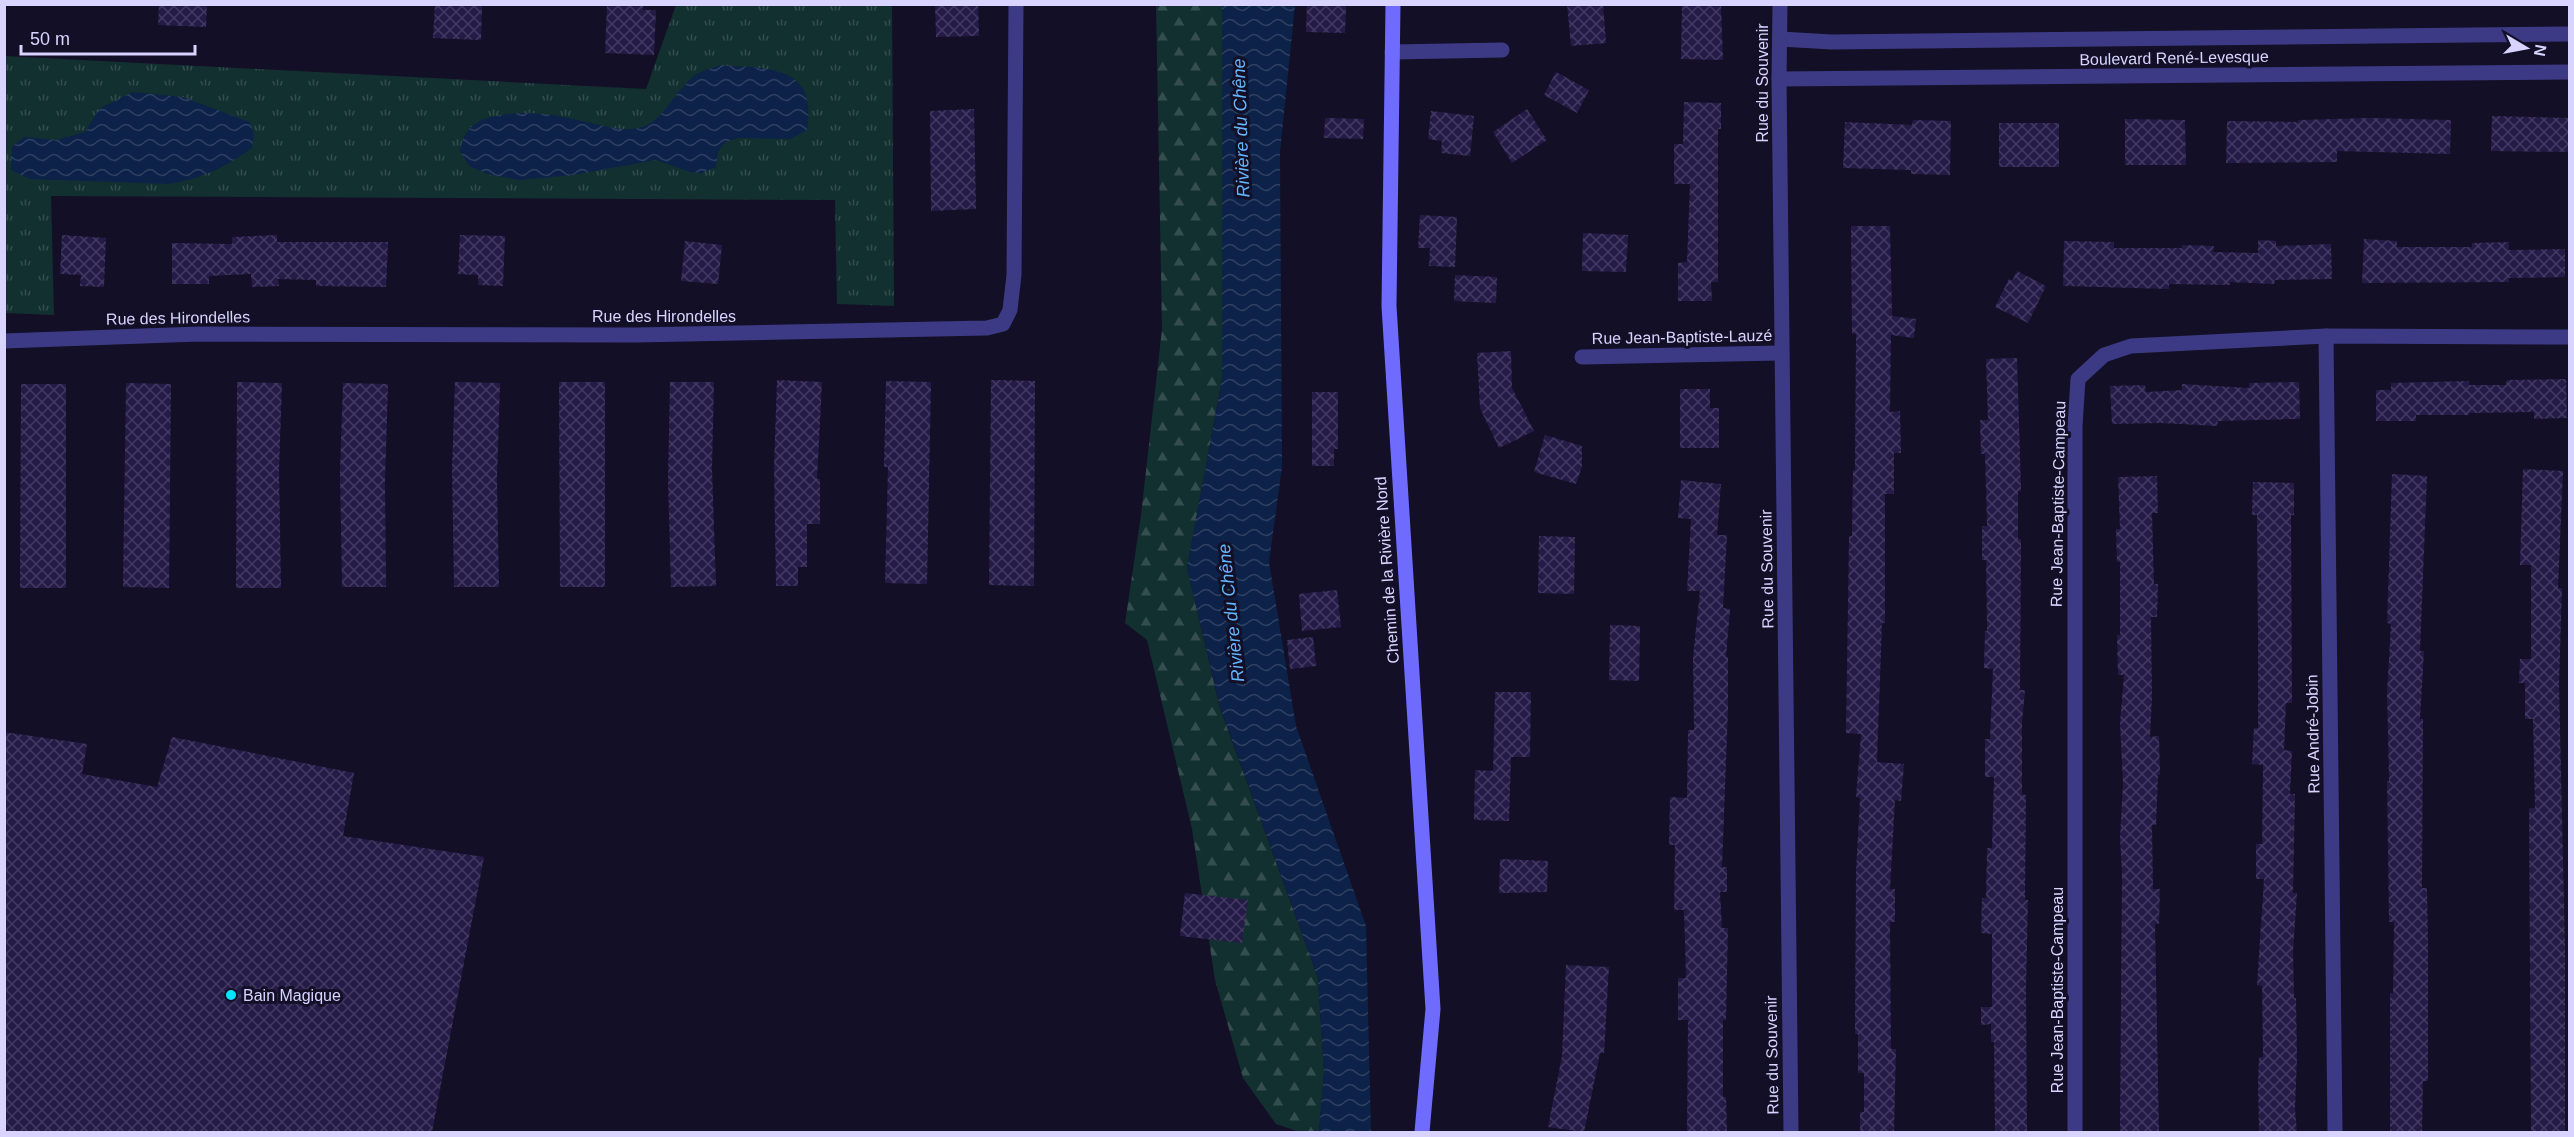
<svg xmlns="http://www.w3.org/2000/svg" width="2574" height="1137" viewBox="0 0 2574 1137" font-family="Helvetica,sans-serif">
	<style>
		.forest { fill: url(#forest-firs) }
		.park { fill: url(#park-tufts) }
		.water { fill: url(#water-waves) }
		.building { fill: url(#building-cross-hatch) }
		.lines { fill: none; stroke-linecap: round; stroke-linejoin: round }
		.street { stroke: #3d3a85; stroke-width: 15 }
		.secondary { stroke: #6f6bff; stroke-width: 15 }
		.poi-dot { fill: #00e5ff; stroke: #130f26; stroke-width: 2 }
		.labels { text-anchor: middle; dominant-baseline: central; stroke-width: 6; stroke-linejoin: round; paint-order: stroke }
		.street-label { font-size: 16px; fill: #d9d4ff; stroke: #130f26 }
		.poi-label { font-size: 16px; fill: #d9d4ff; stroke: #130f26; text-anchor: start }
		.water-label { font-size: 18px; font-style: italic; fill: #62b6ff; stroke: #130f26 }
	</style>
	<defs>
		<pattern id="forest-firs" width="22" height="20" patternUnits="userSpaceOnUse" patternTransform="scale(1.5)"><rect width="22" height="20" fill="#12302f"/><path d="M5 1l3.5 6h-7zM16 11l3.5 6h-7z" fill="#344d4e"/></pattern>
		<pattern id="park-tufts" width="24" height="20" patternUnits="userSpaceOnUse" patternTransform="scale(1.5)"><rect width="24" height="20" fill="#12302f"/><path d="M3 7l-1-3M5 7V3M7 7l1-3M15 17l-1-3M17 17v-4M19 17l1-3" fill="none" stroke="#344d4e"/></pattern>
		<pattern id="water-waves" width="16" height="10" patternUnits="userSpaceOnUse" patternTransform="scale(1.5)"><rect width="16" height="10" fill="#0c2248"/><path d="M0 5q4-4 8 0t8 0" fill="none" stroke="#2f4163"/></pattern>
		<pattern id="building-cross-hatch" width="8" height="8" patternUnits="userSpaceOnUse" patternTransform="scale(1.5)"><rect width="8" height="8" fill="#241b47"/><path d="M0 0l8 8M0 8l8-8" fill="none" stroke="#433b63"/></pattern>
	</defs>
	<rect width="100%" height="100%" fill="#130f26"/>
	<path class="forest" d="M 1156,5 L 1222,5 L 1222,379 L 1187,568 L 1220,708 L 1318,978 L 1324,1072 L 1319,1132 L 1300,1132 L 1276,1124 L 1243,1078 L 1215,980 L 1192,829 L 1147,640 L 1125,623 L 1141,515 L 1162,329 Z"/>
	<path class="park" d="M 676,5 L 892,5 L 894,306 L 837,304 L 835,200 L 51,196 L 54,315 L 5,313 L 4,56 L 646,89 Z"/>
	<g class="water">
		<path d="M 1222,5 L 1295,5 L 1280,152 L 1282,467 L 1269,562 L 1296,726 L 1366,926 L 1371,1132 L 1319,1132 L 1324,1072 L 1318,978 L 1220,707 L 1187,568 L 1222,379 Z"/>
		<path d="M 721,65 C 768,69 818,64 807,130 L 791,139 L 739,138 L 725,142 L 718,152 L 716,167 L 702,173 L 690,172 L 656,160 L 573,175 L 520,180 L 490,175 L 469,166 L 460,151 C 463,132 472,122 491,117 C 523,109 554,114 586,122 C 600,125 616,130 631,129 C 661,129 674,91 695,75 C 702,70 713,68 721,65 Z"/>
		<path d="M 133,92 L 183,97 L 250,122 L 254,134 L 252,148 C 226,167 200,180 168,184 L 30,179 L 11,170 L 12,147 L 24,137 L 56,140 L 85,132 L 100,108 Z"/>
	</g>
	<g class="building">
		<path d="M 159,4 L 207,4 L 206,27 L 158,25 Z"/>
		<path d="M 435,4 L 482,4 L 481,40 L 433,38 Z"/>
		<path d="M 607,4 L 643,4 L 643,10 L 656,10 L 654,55 L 605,53 Z"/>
		<path d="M 935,4 L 978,4 L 979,36 L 936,37 Z"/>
		<path d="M 1307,4 L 1346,4 L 1345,33 L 1306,32 Z"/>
		<path d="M 1567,4 L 1603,4 L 1606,43 L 1571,46 Z"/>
		<path d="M 1682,4 L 1721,4 L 1723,60 L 1681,59 Z"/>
		<path d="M 1556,72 L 1589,90 L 1577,113 L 1544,95 Z"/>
		<path d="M 1684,102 L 1721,103 L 1721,129 L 1718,129 L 1718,282 L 1711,282 L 1712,301 L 1678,301 L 1678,263 L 1687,262 L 1690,184 L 1674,184 L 1674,144 L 1683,144 Z"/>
		<path d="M 974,109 L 976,209 L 931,211 L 930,111 Z"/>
		<path d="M 1527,109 L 1547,140 L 1512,163 L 1493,132 Z"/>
		<path d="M 1431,111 L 1474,116 L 1470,156 L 1441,153 L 1442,141 L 1428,139 Z"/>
		<path d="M 2492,116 L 2570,118 L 2570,152 L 2491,151 Z"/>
		<path d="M 1325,118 L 1364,119 L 1363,139 L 1324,138 Z"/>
		<path d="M 2371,118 L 2451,120 L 2450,154 L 2337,151 L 2337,162 L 2226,163 L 2227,121 L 2298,122 L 2298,120 Z"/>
		<path d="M 2125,119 L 2185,120 L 2186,165 L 2125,165 Z"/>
		<path d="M 1913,120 L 1951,121 L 1950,175 L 1911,174 L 1911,170 L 1843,168 L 1845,122 L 1912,125 Z"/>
		<rect x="1999" y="123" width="60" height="44"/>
		<path d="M 1420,215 L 1457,217 L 1455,267 L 1429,266 L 1430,248 L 1418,248 Z"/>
		<path d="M 1851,226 L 1890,226 L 1892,316 L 1916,319 L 1914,338 L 1891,335 L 1890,412 L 1900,411 L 1901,453 L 1894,453 L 1894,494 L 1885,494 L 1885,623 L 1882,623 L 1877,762 L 1904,764 L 1901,801 L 1895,800 L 1890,889 L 1895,889 L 1895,922 L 1890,922 L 1891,1049 L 1896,1049 L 1894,1132 L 1860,1132 L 1860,1112 L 1864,1112 L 1864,1073 L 1858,1073 L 1858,1034 L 1855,1034 L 1856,872 L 1860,798 L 1856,797 L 1861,734 L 1846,733 L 1849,536 L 1852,536 L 1853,470 L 1855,470 L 1856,334 L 1852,334 Z"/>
		<path d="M 1583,233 L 1628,235 L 1626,272 L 1582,271 Z"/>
		<path d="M 62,235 L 106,238 L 104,287 L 80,286 L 81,275 L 60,274 Z"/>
		<path d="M 277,235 L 277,242 L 388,242 L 386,287 L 316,286 L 316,280 L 278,279 L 279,286 L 252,287 L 251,274 L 209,276 L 209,284 L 172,284 L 172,243 L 232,244 L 232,237 Z"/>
		<path d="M 460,235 L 505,236 L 503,286 L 478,285 L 478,275 L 458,274 Z"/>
		<path d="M 2364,239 L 2397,241 L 2397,247 L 2472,247 L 2472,243 L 2509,242 L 2509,250 L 2565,249 L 2565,277 L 2509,278 L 2509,282 L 2362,283 Z"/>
		<path d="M 2258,240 L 2276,241 L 2276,246 L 2331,244 L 2332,279 L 2275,280 L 2274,284 L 2230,282 L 2230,285 L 2169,284 L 2169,289 L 2063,286 L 2064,241 L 2114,242 L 2114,248 L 2182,248 L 2182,245 L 2214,246 L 2213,252 L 2258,253 Z"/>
		<path d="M 685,241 L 722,245 L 718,284 L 681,281 Z"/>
		<path d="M 2017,271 L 2046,286 L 2028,323 L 1995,307 L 2009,279 L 2012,281 Z"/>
		<path d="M 1455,275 L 1497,277 L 1496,303 L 1454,301 Z"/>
		<path d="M 1511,351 L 1512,388 L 1534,431 L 1499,448 L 1480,408 L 1477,353 Z"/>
		<path d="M 2017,358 L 2021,491 L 2018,491 L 2018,539 L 2021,539 L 2020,690 L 2025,690 L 2022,723 L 2022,794 L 2026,795 L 2025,900 L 2028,900 L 2026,988 L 2027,1132 L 1995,1132 L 1994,1042 L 1991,1042 L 1991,1024 L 1981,1025 L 1981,1007 L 1992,1007 L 1992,934 L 1981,933 L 1982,898 L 1986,898 L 1987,848 L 1992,848 L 1994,777 L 1985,777 L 1985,739 L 1990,739 L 1993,669 L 1984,668 L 1985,631 L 1987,631 L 1986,560 L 1982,560 L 1982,526 L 1987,526 L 1985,454 L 1981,454 L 1980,420 L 1988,420 L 1986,359 Z"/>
		<path d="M 2566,379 L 2567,418 L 2534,419 L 2534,412 L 2469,413 L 2469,415 L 2416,415 L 2416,421 L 2376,421 L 2376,390 L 2391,390 L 2391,383 L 2469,381 L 2469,385 L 2506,385 L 2507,380 Z"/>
		<path d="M 777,380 L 822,382 L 817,479 L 820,479 L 820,524 L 807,524 L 807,567 L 798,567 L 798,586 L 776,586 L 774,467 Z"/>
		<path d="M 991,380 L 1035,381 L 1034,586 L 989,585 Z"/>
		<path d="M 886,381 L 931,382 L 927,584 L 885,583 L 888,467 L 884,467 Z"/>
		<path d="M 237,382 L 282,383 L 279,470 L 281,588 L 236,588 Z"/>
		<path d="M 455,382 L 500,383 L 497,480 L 499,587 L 454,587 L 452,468 Z"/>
		<path d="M 559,382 L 605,382 L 605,587 L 560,587 Z"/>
		<path d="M 670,382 L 714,382 L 712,468 L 716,586 L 671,587 L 668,480 Z"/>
		<path d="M 2299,382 L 2300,419 L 2218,421 L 2217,426 L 2161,423 L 2112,424 L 2110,386 L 2145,385 L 2146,392 L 2182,390 L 2182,384 L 2249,388 L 2249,383 Z"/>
		<path d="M 126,383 L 171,384 L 169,588 L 123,587 Z"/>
		<path d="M 343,383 L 388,384 L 385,480 L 386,587 L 342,587 L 340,471 Z"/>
		<path d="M 21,384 L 66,384 L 66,588 L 20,588 Z"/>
		<path d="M 1680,389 L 1710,389 L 1710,408 L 1719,408 L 1719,448 L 1680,448 Z"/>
		<path d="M 1312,392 L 1338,392 L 1338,449 L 1334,449 L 1334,466 L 1312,466 Z"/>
		<path d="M 1545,435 L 1582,446 L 1582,466 L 1576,484 L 1534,472 Z"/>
		<path d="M 2523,469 L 2563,471 L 2558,588 L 2562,588 L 2559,684 L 2565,948 L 2565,1132 L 2531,1132 L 2529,808 L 2535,808 L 2533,719 L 2525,719 L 2525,683 L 2519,683 L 2520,659 L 2531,659 L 2531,565 L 2520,565 Z"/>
		<path d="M 2392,474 L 2427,476 L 2420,651 L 2424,651 L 2420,719 L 2423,719 L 2422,888 L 2427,888 L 2428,946 L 2428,1081 L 2423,1081 L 2422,1132 L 2390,1132 L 2390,994 L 2393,993 L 2394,922 L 2389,922 L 2387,781 L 2389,781 L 2387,693 L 2391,624 L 2387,623 Z"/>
		<path d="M 2157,476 L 2158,513 L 2152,513 L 2154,584 L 2158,584 L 2157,617 L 2151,617 L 2152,698 L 2150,737 L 2159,736 L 2160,775 L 2158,775 L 2156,825 L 2152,825 L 2153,889 L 2160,889 L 2159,924 L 2155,924 L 2159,1132 L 2120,1132 L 2122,872 L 2120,838 L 2123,783 L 2120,723 L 2124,675 L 2118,675 L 2117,635 L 2120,635 L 2120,562 L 2117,562 L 2116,529 L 2120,529 L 2118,477 Z"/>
		<path d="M 1681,480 L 1721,484 L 1717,535 L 1727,535 L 1723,608 L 1730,609 L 1726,657 L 1728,657 L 1728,709 L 1722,867 L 1727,867 L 1727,892 L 1720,892 L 1722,928 L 1728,928 L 1726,1020 L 1723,1020 L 1723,1097 L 1726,1097 L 1727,1132 L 1687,1132 L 1688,1020 L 1678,1020 L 1678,978 L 1686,978 L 1684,910 L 1674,910 L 1675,845 L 1669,845 L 1670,797 L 1687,798 L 1688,730 L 1694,730 L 1693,657 L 1700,591 L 1687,591 L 1691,519 L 1678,518 Z"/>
		<path d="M 2253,482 L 2294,483 L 2294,515 L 2291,515 L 2292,703 L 2286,703 L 2284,750 L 2292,751 L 2290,794 L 2295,794 L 2293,893 L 2297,893 L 2293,951 L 2294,998 L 2296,998 L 2297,1057 L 2295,1109 L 2297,1132 L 2259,1132 L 2258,1083 L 2259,1057 L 2263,1057 L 2262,986 L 2257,985 L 2264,879 L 2256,879 L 2256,844 L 2262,844 L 2263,765 L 2252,764 L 2254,728 L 2258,728 L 2258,633 L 2257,515 L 2252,515 Z"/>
		<path d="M 1539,536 L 1575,537 L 1574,594 L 1538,593 Z"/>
		<path d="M 1337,590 L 1341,627 L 1302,631 L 1299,594 Z"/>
		<path d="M 1610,625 L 1640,626 L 1639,681 L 1609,680 Z"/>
		<path d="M 1313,637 L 1316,666 L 1290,669 L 1287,640 Z"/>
		<path d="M 1495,692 L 1531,692 L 1530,757 L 1511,757 L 1509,821 L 1474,820 L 1475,770 L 1493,771 Z"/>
		<path d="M 4,732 L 87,744 L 82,774 L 157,787 L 172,737 L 354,773 L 343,836 L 484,857 L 432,1132 L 4,1132 Z"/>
		<path d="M 1500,859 L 1548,861 L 1547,892 L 1499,893 Z"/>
		<path d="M 1185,893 L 1248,900 L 1242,943 L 1180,936 Z"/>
		<path d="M 1566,965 L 1609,967 L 1604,1053 L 1600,1053 L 1584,1132 L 1548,1127 L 1562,1056 Z"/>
	</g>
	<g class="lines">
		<g class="street">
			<path d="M 1780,4 L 1779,79 L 1791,1132"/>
			<path d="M 1780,39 L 1832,42 L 2570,34"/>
			<path d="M 1392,52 L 1502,50"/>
			<path d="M 1779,79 L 2570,72"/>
			<path d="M 2326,336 L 2335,1132"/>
			<path d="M 4,341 L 199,334 L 636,335 L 987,328 L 1003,324 L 1010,310 L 1014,275 L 1016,4"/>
			<path d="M 1582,357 L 1782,353"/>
			<path d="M 2075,1132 L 2075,426 L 2078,379 L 2104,355 L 2131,346 L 2326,336 L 2570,337"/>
		</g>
		<path class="secondary" d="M 1393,4 L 1389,306 L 1433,1009 L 1422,1132"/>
	</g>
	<circle class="poi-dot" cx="231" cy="995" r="6"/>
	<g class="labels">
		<g class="street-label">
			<text transform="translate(2174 58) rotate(-1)">Boulevard René-Levesque</text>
			<text transform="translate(1762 83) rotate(-90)">Rue du Souvenir</text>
			<text x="664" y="316">Rue des Hirondelles</text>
			<text transform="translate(178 318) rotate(-1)">Rue des Hirondelles</text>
			<text transform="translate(1682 337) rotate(-1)">Rue Jean-Baptiste-Lauzé</text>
			<text transform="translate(2058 504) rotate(-89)">Rue Jean-Baptiste-Campeau</text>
			<text transform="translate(1767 569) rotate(-91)">Rue du Souvenir</text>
			<text transform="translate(1387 570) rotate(-94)">Chemin de la Rivière Nord</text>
			<text transform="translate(2313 734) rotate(-91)">Rue André-Jobin</text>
			<text transform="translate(2057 990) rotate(-90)">Rue Jean-Baptiste-Campeau</text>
			<text transform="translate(1772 1055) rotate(-91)">Rue du Souvenir</text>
		</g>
		<g class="poi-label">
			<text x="243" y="995">Bain Magique</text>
		</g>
		<g class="water-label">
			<text transform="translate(1241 128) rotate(-92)">Rivière du Chêne</text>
			<text transform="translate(1231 613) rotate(-96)">Rivière du Chêne</text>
		</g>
	</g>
	<rect width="2574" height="1137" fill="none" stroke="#d9d4ff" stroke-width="12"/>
	<g transform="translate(2526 48) rotate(100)" stroke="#130f26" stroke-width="4.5" paint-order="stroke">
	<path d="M0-4.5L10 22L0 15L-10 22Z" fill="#d9d4ff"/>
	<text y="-9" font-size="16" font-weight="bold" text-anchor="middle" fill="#d9d4ff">N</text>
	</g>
	<path d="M21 45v9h174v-9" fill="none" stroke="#d9d4ff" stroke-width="3"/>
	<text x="30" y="45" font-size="18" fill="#d9d4ff" stroke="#130f26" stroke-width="4.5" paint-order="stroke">50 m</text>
</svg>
